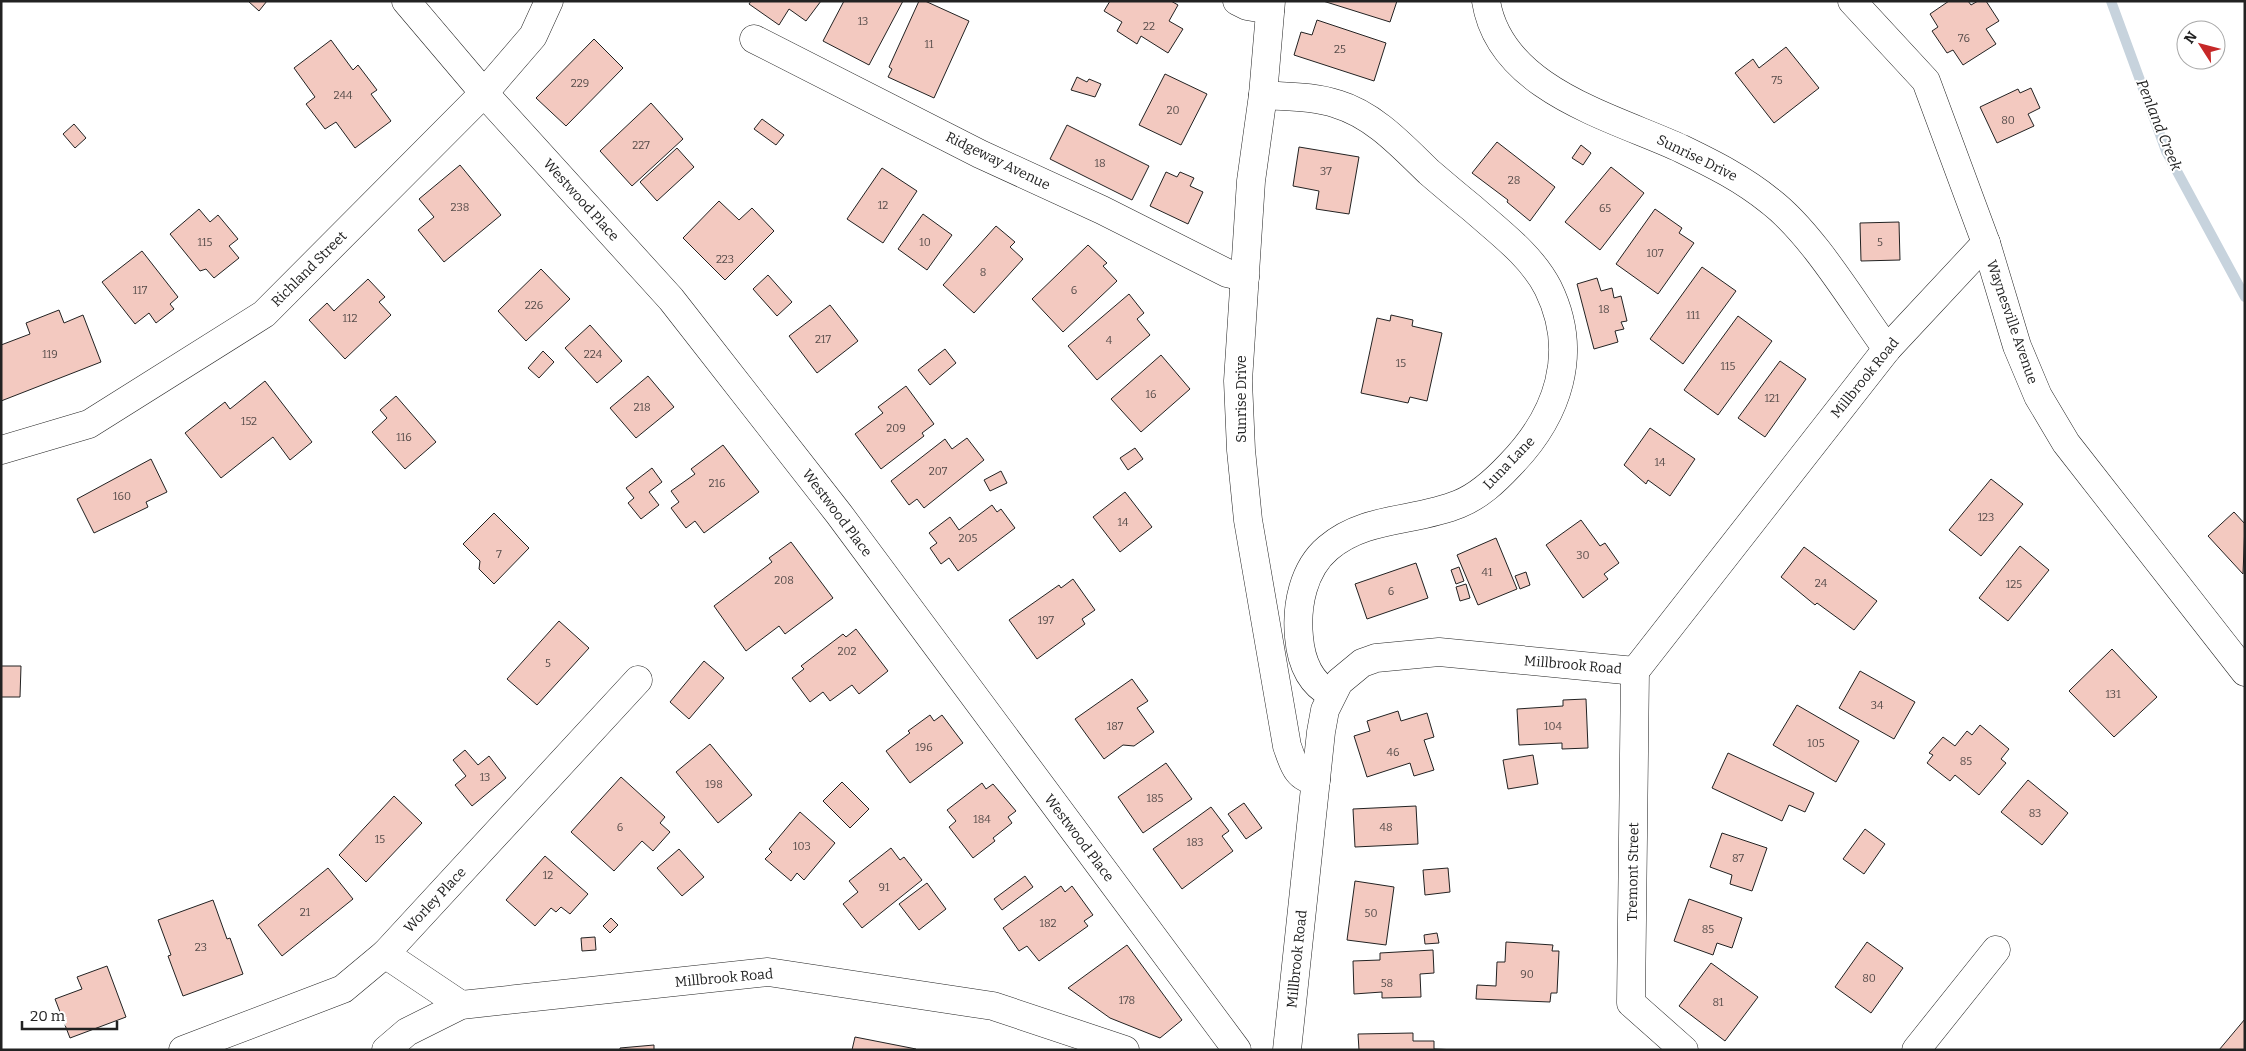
<svg xmlns="http://www.w3.org/2000/svg" width="2246" height="1051" viewBox="0 0 2246 1051" font-family="Bitter,serif">
	<style>
		.lines { fill: none; stroke-linecap: round; stroke-linejoin: round }
		.stream { stroke: #c7d3dd; stroke-width: 10 }
		.building { fill: #f3c9c0; stroke: #222 }
		.street-casing { stroke: #222; stroke-width: 29 }
		.secondary-casing { stroke: #222; stroke-width: 29 }
		.street { stroke: #fff; stroke-width: 28 }
		.secondary { stroke: #fff; stroke-width: 28 }
		.labels { text-anchor: middle; dominant-baseline: central; stroke-width: 4; stroke-linejoin: round; paint-order: stroke }
		.number-label { font-size: 11px; fill: #564c4a }
		.street-label { font-size: 14px; fill: #222; stroke: #fff }
		.water-label { font-size: 15px; font-style: italic; fill: #222; stroke: #fff }
	</style>
	<rect width="100%" height="100%" fill="#fff"/>
	<g class="lines">
		<path class="stream" d="M 2111,1 L 2166,151 L 2245,297"/>
	</g>
	<g class="building">
		<path d="M 248,1 L 267,1 L 259,11 Z"/>
		<path d="M 751,1 L 821,1 L 806,21 L 789,9 L 779,25 L 749,4 Z"/>
		<path d="M 844,1 L 903,1 L 869,65 L 823,41 Z"/>
		<path d="M 919,1 L 925,1 L 969,21 L 934,98 L 888,77 L 892,69 L 889,67 Z"/>
		<path d="M 1110,1 L 1171,1 L 1178,5 L 1169,21 L 1183,29 L 1168,53 L 1141,36 L 1137,44 L 1117,31 L 1122,22 L 1104,11 Z"/>
		<path d="M 1323,1 L 1397,1 L 1390,22 Z"/>
		<path d="M 1949,1 L 1968,1 L 1971,5 L 1978,1 L 1986,1 L 1999,21 L 1986,29 L 1996,44 L 1963,65 L 1953,50 L 1947,53 L 1932,31 L 1938,27 L 1930,14 Z"/>
		<path d="M 1317,20 L 1386,43 L 1374,81 L 1294,55 L 1301,32 L 1312,35 Z"/>
		<path d="M 594,39 L 623,68 L 566,126 L 536,98 Z"/>
		<path d="M 331,40 L 353,70 L 358,65 L 377,90 L 371,94 L 391,121 L 355,148 L 336,122 L 325,129 L 306,104 L 315,97 L 294,68 Z"/>
		<path d="M 1786,47 L 1819,88 L 1774,123 L 1735,73 L 1753,59 L 1759,68 Z"/>
		<path d="M 1165,74 L 1207,94 L 1181,145 L 1139,125 Z"/>
		<path d="M 1077,77 L 1087,82 L 1089,79 L 1101,84 L 1095,97 L 1071,90 Z"/>
		<path d="M 2031,88 L 2040,108 L 2028,114 L 2034,126 L 1997,143 L 1980,107 L 2018,89 L 2020,93 Z"/>
		<path d="M 651,103 L 683,139 L 632,186 L 600,151 Z"/>
		<path d="M 762,119 L 784,135 L 776,145 L 754,129 Z"/>
		<path d="M 74,124 L 86,138 L 75,148 L 63,134 Z"/>
		<path d="M 1067,125 L 1149,166 L 1132,200 L 1050,159 Z"/>
		<path d="M 1497,142 L 1555,187 L 1530,221 L 1507,202 L 1508,200 L 1472,173 Z"/>
		<path d="M 1581,145 L 1591,153 L 1583,165 L 1572,158 Z"/>
		<path d="M 1299,147 L 1359,157 L 1349,214 L 1316,209 L 1319,191 L 1293,186 Z"/>
		<path d="M 677,148 L 694,167 L 657,201 L 640,182 Z"/>
		<path d="M 460,165 L 501,215 L 444,262 L 418,230 L 434,217 L 419,199 Z"/>
		<path d="M 1611,167 L 1644,193 L 1600,250 L 1565,222 Z"/>
		<path d="M 882,168 L 917,191 L 883,243 L 847,219 Z"/>
		<path d="M 1166,172 L 1177,177 L 1180,172 L 1194,178 L 1190,186 L 1203,192 L 1188,224 L 1150,206 Z"/>
		<path d="M 719,201 L 739,220 L 752,208 L 774,231 L 725,280 L 683,238 Z"/>
		<path d="M 199,209 L 210,222 L 218,215 L 238,239 L 229,246 L 239,258 L 214,278 L 206,269 L 200,271 L 170,234 Z"/>
		<path d="M 1655,209 L 1682,228 L 1679,233 L 1694,243 L 1658,294 L 1616,264 Z"/>
		<path d="M 923,214 L 952,235 L 927,270 L 898,249 Z"/>
		<path d="M 1899,222 L 1900,260 L 1861,261 L 1860,223 Z"/>
		<path d="M 996,226 L 1015,242 L 1010,247 L 1023,259 L 974,313 L 943,285 Z"/>
		<path d="M 1088,245 L 1107,263 L 1103,266 L 1117,281 L 1063,332 L 1032,299 Z"/>
		<path d="M 142,251 L 178,297 L 170,304 L 174,309 L 156,323 L 149,313 L 135,324 L 102,282 Z"/>
		<path d="M 1702,267 L 1736,291 L 1683,364 L 1650,339 Z"/>
		<path d="M 541,269 L 570,299 L 526,341 L 498,311 Z"/>
		<path d="M 768,275 L 792,302 L 777,316 L 753,289 Z"/>
		<path d="M 1597,278 L 1601,291 L 1612,288 L 1614,298 L 1621,296 L 1627,321 L 1621,322 L 1624,329 L 1615,331 L 1618,342 L 1594,349 L 1577,284 Z"/>
		<path d="M 368,279 L 385,297 L 379,302 L 391,315 L 345,359 L 309,320 L 327,303 L 334,311 Z"/>
		<path d="M 1129,294 L 1144,313 L 1137,319 L 1150,335 L 1097,380 L 1068,346 Z"/>
		<path d="M 830,305 L 858,341 L 817,373 L 789,336 Z"/>
		<path d="M 59,310 L 64,323 L 83,315 L 101,362 L 1,401 L 1,345 L 30,334 L 26,323 Z"/>
		<path d="M 1391,315 L 1413,320 L 1412,326 L 1442,333 L 1427,401 L 1410,397 L 1408,403 L 1361,393 L 1377,318 L 1390,321 Z"/>
		<path d="M 1738,316 L 1772,341 L 1718,415 L 1684,390 Z"/>
		<path d="M 590,325 L 622,361 L 597,383 L 565,348 Z"/>
		<path d="M 945,349 L 956,363 L 930,385 L 918,370 Z"/>
		<path d="M 543,351 L 554,362 L 539,378 L 528,368 Z"/>
		<path d="M 1161,355 L 1190,389 L 1141,432 L 1111,399 Z"/>
		<path d="M 1780,361 L 1806,379 L 1765,437 L 1738,418 Z"/>
		<path d="M 648,376 L 674,407 L 636,438 L 610,408 Z"/>
		<path d="M 265,381 L 312,442 L 290,460 L 273,437 L 221,478 L 185,433 L 225,402 L 230,409 Z"/>
		<path d="M 906,386 L 934,424 L 922,433 L 924,436 L 881,469 L 855,434 L 883,413 L 878,407 Z"/>
		<path d="M 396,396 L 436,442 L 405,469 L 372,432 L 387,418 L 380,410 Z"/>
		<path d="M 1650,428 L 1695,459 L 1670,496 L 1648,480 L 1646,484 L 1624,465 Z"/>
		<path d="M 967,438 L 984,460 L 924,508 L 917,499 L 909,505 L 891,481 L 945,439 L 952,449 Z"/>
		<path d="M 723,445 L 759,492 L 704,533 L 695,521 L 686,528 L 671,508 L 679,502 L 671,491 L 695,474 L 691,469 Z"/>
		<path d="M 1135,448 L 1143,459 L 1128,470 L 1120,458 Z"/>
		<path d="M 151,459 L 167,492 L 146,502 L 148,507 L 94,533 L 77,499 Z"/>
		<path d="M 652,468 L 662,482 L 649,492 L 659,505 L 641,519 L 628,503 L 634,498 L 626,488 Z"/>
		<path d="M 1001,471 L 1007,483 L 990,491 L 984,480 Z"/>
		<path d="M 1991,479 L 2023,504 L 1981,556 L 1949,530 Z"/>
		<path d="M 1125,492 L 1152,527 L 1120,552 L 1093,517 Z"/>
		<path d="M 992,505 L 997,512 L 1001,509 L 1015,528 L 958,571 L 949,558 L 941,564 L 930,548 L 937,543 L 929,533 L 950,517 L 959,530 Z"/>
		<path d="M 2234,512 L 2245,524 L 2243,574 L 2208,536 Z"/>
		<path d="M 494,513 L 529,548 L 494,584 L 479,569 L 480,561 L 463,544 Z"/>
		<path d="M 1581,520 L 1600,546 L 1605,543 L 1619,563 L 1604,574 L 1608,579 L 1583,598 L 1546,545 Z"/>
		<path d="M 1496,538 L 1517,589 L 1478,605 L 1457,555 Z"/>
		<path d="M 791,542 L 833,598 L 785,634 L 779,626 L 746,651 L 714,606 L 772,562 L 769,558 Z"/>
		<path d="M 2020,546 L 2049,570 L 2008,621 L 1979,598 Z"/>
		<path d="M 1804,547 L 1877,601 L 1854,630 L 1817,603 L 1815,605 L 1781,577 Z"/>
		<path d="M 1416,563 L 1428,598 L 1367,619 L 1355,584 Z"/>
		<path d="M 1459,567 L 1464,581 L 1456,584 L 1451,570 Z"/>
		<path d="M 1526,572 L 1530,585 L 1520,589 L 1515,576 Z"/>
		<path d="M 1073,579 L 1095,610 L 1082,619 L 1085,624 L 1037,659 L 1009,620 L 1059,585 L 1061,588 Z"/>
		<path d="M 1466,584 L 1470,598 L 1460,601 L 1456,587 Z"/>
		<path d="M 559,621 L 589,648 L 537,705 L 507,679 Z"/>
		<path d="M 856,629 L 888,671 L 859,694 L 852,685 L 830,701 L 823,692 L 810,702 L 792,678 L 804,669 L 801,666 L 843,634 L 846,637 Z"/>
		<path d="M 2112,649 L 2157,697 L 2114,737 L 2069,691 Z"/>
		<path d="M 704,661 L 724,678 L 689,719 L 670,702 Z"/>
		<path d="M 1,666 L 21,666 L 20,697 L 1,697 Z"/>
		<path d="M 1860,671 L 1915,702 L 1894,739 L 1839,708 Z"/>
		<path d="M 1132,679 L 1148,701 L 1137,708 L 1154,732 L 1134,746 L 1123,745 L 1104,759 L 1075,719 Z"/>
		<path d="M 1586,699 L 1588,748 L 1562,749 L 1562,743 L 1519,745 L 1517,709 L 1563,706 L 1563,700 Z"/>
		<path d="M 1797,705 L 1859,741 L 1836,782 L 1773,745 Z"/>
		<path d="M 1398,711 L 1401,721 L 1427,713 L 1434,737 L 1424,740 L 1434,770 L 1414,776 L 1410,763 L 1367,777 L 1354,736 L 1370,731 L 1367,721 Z"/>
		<path d="M 930,715 L 934,721 L 942,715 L 963,743 L 910,783 L 886,751 L 910,733 L 908,731 Z"/>
		<path d="M 1980,725 L 2009,749 L 2001,759 L 2006,763 L 1979,795 L 1955,775 L 1950,781 L 1927,763 L 1933,755 L 1929,753 L 1943,737 L 1955,746 L 1967,731 L 1972,735 Z"/>
		<path d="M 710,744 L 752,795 L 718,823 L 676,772 Z"/>
		<path d="M 465,750 L 478,765 L 489,756 L 506,778 L 472,806 L 455,785 L 466,776 L 453,760 Z"/>
		<path d="M 1728,753 L 1814,793 L 1805,812 L 1789,805 L 1782,821 L 1712,788 Z"/>
		<path d="M 1533,755 L 1538,784 L 1508,789 L 1503,760 Z"/>
		<path d="M 1166,763 L 1192,799 L 1143,833 L 1118,797 Z"/>
		<path d="M 621,777 L 665,817 L 660,823 L 670,832 L 653,851 L 642,841 L 614,871 L 571,832 Z"/>
		<path d="M 2028,780 L 2068,813 L 2042,845 L 2001,812 Z"/>
		<path d="M 842,782 L 869,809 L 850,828 L 823,801 Z"/>
		<path d="M 982,783 L 986,789 L 993,784 L 1016,811 L 1008,817 L 1012,823 L 993,838 L 995,841 L 973,858 L 949,827 L 956,821 L 947,810 Z"/>
		<path d="M 394,796 L 422,823 L 366,882 L 339,855 Z"/>
		<path d="M 1244,803 L 1262,828 L 1246,839 L 1228,814 Z"/>
		<path d="M 1416,806 L 1418,844 L 1355,847 L 1353,809 Z"/>
		<path d="M 1211,807 L 1229,831 L 1222,836 L 1233,851 L 1182,889 L 1153,849 Z"/>
		<path d="M 800,812 L 835,843 L 804,880 L 797,873 L 791,881 L 765,859 L 772,852 L 769,849 Z"/>
		<path d="M 1865,829 L 1885,844 L 1864,874 L 1843,859 Z"/>
		<path d="M 1722,833 L 1767,848 L 1752,891 L 1730,884 L 1732,875 L 1710,867 Z"/>
		<path d="M 891,848 L 900,860 L 904,857 L 922,880 L 862,928 L 843,904 L 858,892 L 849,881 Z"/>
		<path d="M 679,849 L 704,877 L 682,896 L 657,868 Z"/>
		<path d="M 545,856 L 588,894 L 570,914 L 561,907 L 556,912 L 551,908 L 535,926 L 506,900 Z"/>
		<path d="M 328,868 L 353,899 L 282,956 L 258,925 Z"/>
		<path d="M 1448,868 L 1450,892 L 1425,895 L 1423,870 Z"/>
		<path d="M 1025,876 L 1033,887 L 1002,910 L 994,899 Z"/>
		<path d="M 1355,881 L 1394,887 L 1386,945 L 1347,940 Z"/>
		<path d="M 927,883 L 946,909 L 919,930 L 899,904 Z"/>
		<path d="M 1061,886 L 1065,892 L 1072,886 L 1093,915 L 1084,921 L 1088,926 L 1039,961 L 1027,946 L 1019,951 L 1003,928 Z"/>
		<path d="M 1689,899 L 1742,918 L 1732,948 L 1717,943 L 1713,955 L 1674,941 Z"/>
		<path d="M 213,900 L 227,939 L 230,938 L 243,974 L 183,996 L 168,956 L 171,955 L 158,920 Z"/>
		<path d="M 611,918 L 618,925 L 610,933 L 603,926 Z"/>
		<path d="M 1437,933 L 1439,943 L 1425,944 L 1424,935 Z"/>
		<path d="M 595,937 L 596,950 L 582,951 L 581,938 Z"/>
		<path d="M 1506,942 L 1553,945 L 1552,951 L 1559,951 L 1557,993 L 1551,993 L 1550,1002 L 1476,999 L 1477,985 L 1496,986 L 1497,962 L 1505,962 Z"/>
		<path d="M 1867,942 L 1903,968 L 1871,1013 L 1835,987 Z"/>
		<path d="M 1127,945 L 1182,1020 L 1160,1038 L 1110,1018 L 1068,988 Z"/>
		<path d="M 1433,950 L 1434,973 L 1420,974 L 1421,997 L 1382,998 L 1382,992 L 1354,994 L 1353,961 L 1380,960 L 1380,953 Z"/>
		<path d="M 1711,963 L 1758,997 L 1725,1041 L 1679,1006 Z"/>
		<path d="M 107,966 L 126,1017 L 70,1038 L 55,999 L 82,989 L 77,977 Z"/>
		<path d="M 2245,1019 L 2245,1050 L 2219,1050 Z"/>
		<path d="M 1413,1033 L 1413,1041 L 1434,1041 L 1434,1049 L 1459,1050 L 1359,1050 L 1358,1034 Z"/>
		<path d="M 855,1037 L 916,1049 L 916,1050 L 852,1050 Z"/>
		<path d="M 654,1045 L 654,1050 L 620,1050 L 620,1048 Z"/>
	</g>
	<g class="lines">
		<g class="street-casing">
			<g id="street">
				<path d="M 1237,1 L 1247,6 L 1270,10"/>
				<path d="M 1271,1 L 1263,95 L 1251,181 L 1238,381 L 1241,450 L 1248,520 L 1287,746 C 1293,762 1296,779 1316,780"/>
				<path d="M 1486,1 C 1500,90 1613,117 1682,149 C 1713,164 1743,179 1770,201 C 1813,234 1854,304 1887,349"/>
				<path d="M 1852,1 L 1926,81 L 1986,243 L 2017,346 L 2038,396 L 2066,443 L 2245,672"/>
				<path d="M 754,39 L 980,154 L 1102,210 L 1227,273 L 1245,277"/>
				<path d="M 1263,95 C 1288,97 1313,96 1337,104 C 1374,115 1402,146 1429,172 C 1443,184 1457,196 1472,208 C 1499,232 1531,255 1548,288 C 1580,353 1558,416 1510,465 C 1495,481 1479,496 1459,504 C 1416,522 1365,516 1328,548 C 1303,569 1296,606 1299,637 C 1301,661 1310,683 1331,694"/>
				<path d="M 1,450 L 89,424 L 264,314 L 484,93 L 533,36 L 549,1"/>
				<path d="M 1635,671 L 1887,349 L 1986,243"/>
				<path d="M 1635,671 L 1631,1003 L 1684,1050"/>
				<path d="M 385,954 L 461,1005"/>
				<path d="M 183,1050 L 343,989 L 385,954 L 638,680"/>
				<path d="M 386,1050 L 407,1032 L 461,1005 L 768,972 L 993,1006 L 1125,1050"/>
				<path d="M 1287,1050 L 1321,732 L 1325,710 L 1339,682 L 1362,663 L 1376,658 L 1439,652 L 1635,671"/>
				<path d="M 1916,1050 L 1996,950"/>
			</g>
		</g>
		<g class="secondary-casing">
			<path id="secondary" d="M 406,1 L 484,93 L 671,299 L 839,514 L 1237,1050"/>
		</g>
		<use href="#street" class="street"/>
		<use href="#secondary" class="secondary"/>
	</g>
	<g class="labels">
		<g class="number-label">
			<text x="863" y="21">13</text>
			<text x="1149" y="26">22</text>
			<text x="1964" y="38">76</text>
			<text x="929" y="44">11</text>
			<text x="1340" y="49">25</text>
			<text x="1777" y="80">75</text>
			<text x="580" y="83">229</text>
			<text x="343" y="95">244</text>
			<text x="1173" y="110">20</text>
			<text x="2008" y="120">80</text>
			<text x="641" y="145">227</text>
			<text x="1100" y="163">18</text>
			<text x="1326" y="171">37</text>
			<text x="1514" y="180">28</text>
			<text x="883" y="205">12</text>
			<text x="460" y="207">238</text>
			<text x="1605" y="208">65</text>
			<text x="205" y="242">115</text>
			<text x="925" y="242">10</text>
			<text x="1880" y="242">5</text>
			<text x="1655" y="253">107</text>
			<text x="725" y="259">223</text>
			<text x="983" y="272">8</text>
			<text x="140" y="290">117</text>
			<text x="1074" y="290">6</text>
			<text x="534" y="305">226</text>
			<text x="1604" y="309">18</text>
			<text x="1693" y="315">111</text>
			<text x="350" y="318">112</text>
			<text x="823" y="339">217</text>
			<text x="1109" y="340">4</text>
			<text x="50" y="354">119</text>
			<text x="593" y="354">224</text>
			<text x="1401" y="363">15</text>
			<text x="1728" y="366">115</text>
			<text x="1151" y="394">16</text>
			<text x="1772" y="398">121</text>
			<text x="642" y="407">218</text>
			<text x="249" y="421">152</text>
			<text x="896" y="428">209</text>
			<text x="404" y="437">116</text>
			<text x="1660" y="462">14</text>
			<text x="938" y="471">207</text>
			<text x="717" y="483">216</text>
			<text x="122" y="496">160</text>
			<text x="1986" y="517">123</text>
			<text x="1123" y="522">14</text>
			<text x="968" y="538">205</text>
			<text x="499" y="554">7</text>
			<text x="1583" y="555">30</text>
			<text x="1487" y="572">41</text>
			<text x="784" y="580">208</text>
			<text x="1821" y="583">24</text>
			<text x="2014" y="584">125</text>
			<text x="1391" y="591">6</text>
			<text x="1046" y="620">197</text>
			<text x="847" y="651">202</text>
			<text x="548" y="663">5</text>
			<text x="2113" y="694">131</text>
			<text x="1877" y="705">34</text>
			<text x="1115" y="726">187</text>
			<text x="1553" y="726">104</text>
			<text x="1816" y="743">105</text>
			<text x="924" y="747">196</text>
			<text x="1393" y="752">46</text>
			<text x="1966" y="761">85</text>
			<text x="485" y="777">13</text>
			<text x="714" y="784">198</text>
			<text x="1155" y="798">185</text>
			<text x="2035" y="813">83</text>
			<text x="982" y="819">184</text>
			<text x="620" y="827">6</text>
			<text x="1386" y="827">48</text>
			<text x="380" y="839">15</text>
			<text x="1195" y="842">183</text>
			<text x="802" y="846">103</text>
			<text x="1738" y="858">87</text>
			<text x="548" y="875">12</text>
			<text x="884" y="887">91</text>
			<text x="305" y="912">21</text>
			<text x="1371" y="913">50</text>
			<text x="1048" y="923">182</text>
			<text x="1708" y="929">85</text>
			<text x="201" y="947">23</text>
			<text x="1527" y="974">90</text>
			<text x="1869" y="978">80</text>
			<text x="1387" y="983">58</text>
			<text x="1127" y="1000">178</text>
			<text x="1718" y="1002">81</text>
		</g>
		<g class="street-label">
			<text transform="translate(1697 158) rotate(26)">Sunrise Drive</text>
			<text transform="translate(998 161) rotate(26)">Ridgeway Avenue</text>
			<text transform="translate(581 200) rotate(48)">Westwood Place</text>
			<text transform="translate(309 269) rotate(-45)">Richland Street</text>
			<text transform="translate(2012 322) rotate(71)">Waynesville Avenue</text>
			<text transform="translate(1865 378) rotate(-51)">Millbrook Road</text>
			<text transform="translate(1241 399) rotate(-90)">Sunrise Drive</text>
			<text transform="translate(1509 463) rotate(-46)">Luna Lane</text>
			<text transform="translate(837 513) rotate(53)">Westwood Place</text>
			<text transform="translate(1573 665) rotate(5)">Millbrook Road</text>
			<text transform="translate(1079 838) rotate(53)">Westwood Place</text>
			<text transform="translate(1633 872) rotate(-89)">Tremont Street</text>
			<text transform="translate(435 900) rotate(-47)">Worley Place</text>
			<text transform="translate(1297 959) rotate(-84)">Millbrook Road</text>
			<text transform="translate(724 978) rotate(-5)">Millbrook Road</text>
		</g>
		<g class="water-label">
			<text transform="translate(2159 125) rotate(68)">Penland Creek</text>
		</g>
	</g>
	<rect width="2246" height="1051" fill="none" stroke="#222222" stroke-width="5"/>
	<g transform="translate(2201 45) rotate(306)"><circle r="24" fill="#ffffff" stroke="#a7a7a7"/>
	<path d="M0-4L9 19L0 12L-9 19Z" fill="#c62828"/>
	<text y="-8" font-size="14" font-weight="bold" text-anchor="middle" fill="#222222">N</text>
	</g>
	<path d="M22 1021v8h95v-8" fill="none" stroke="#222222" stroke-width="2.5"/>
	<text x="30" y="1021" font-size="15" fill="#222222" stroke="#ffffff" stroke-width="4" paint-order="stroke">20 m</text>
</svg>
